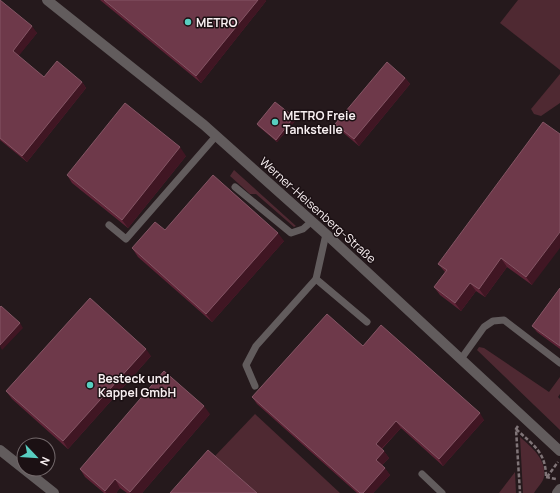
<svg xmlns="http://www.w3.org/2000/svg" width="560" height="493" viewBox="0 0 560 493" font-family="Manrope,sans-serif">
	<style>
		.green { fill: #4f2932 }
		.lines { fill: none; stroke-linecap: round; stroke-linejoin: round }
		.path { stroke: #807578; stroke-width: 2.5; stroke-dasharray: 4 2; stroke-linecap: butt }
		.service { stroke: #625c5d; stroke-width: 7 }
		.minor { stroke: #625c5d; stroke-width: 10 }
		.wall { fill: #5e2336 }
		.shaded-wall { fill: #401623 }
		.building { fill: #6e394a; stroke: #845564 }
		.poi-dot { fill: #58cec0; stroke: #1b1013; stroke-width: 1.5 }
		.labels { text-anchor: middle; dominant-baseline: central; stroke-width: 3; stroke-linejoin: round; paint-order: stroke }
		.poi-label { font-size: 12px; font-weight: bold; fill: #f7eef0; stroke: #1b1013; text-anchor: start }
		.street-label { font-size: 12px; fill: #f7eef0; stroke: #1b1013 }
	</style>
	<rect width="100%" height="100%" fill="#25191c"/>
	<g class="green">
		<path d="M 518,0 L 560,0 L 560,70 L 500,23 Z"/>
		<path d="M 560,74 L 560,103 L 541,116 L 534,114 L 531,109 Z"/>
		<path d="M 234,170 L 296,226 L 294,227 L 256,194 L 250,194 L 230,176 Z"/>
		<path d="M 479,347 L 484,348 L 549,392 L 560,377 L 560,394 L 558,397 L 560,399 L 560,430 L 477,350 Z"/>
		<path d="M 255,414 L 340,493 L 257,493 L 215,456 Z"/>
		<path d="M 520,437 C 531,447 547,459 544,477 C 543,482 537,488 534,493 L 523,493 Z"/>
		<path d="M 515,472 L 516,493 L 499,493 Z"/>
	</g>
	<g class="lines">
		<g class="path">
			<path d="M 518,426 L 516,429 L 520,493"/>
			<path d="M 516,429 C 533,445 546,452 546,477"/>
			<path d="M 546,477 L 556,479"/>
			<path d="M 547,477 L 558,462"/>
		</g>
		<g class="service">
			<path d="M 235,187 L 291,233 L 303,229 L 312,221"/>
			<path d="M 109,225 L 126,239 L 216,136"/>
			<path d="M 316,279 L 367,322"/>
			<path d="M 461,359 L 484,327 L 493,321 L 504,320 L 560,363"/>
			<path d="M 255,386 L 246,365 L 256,346 L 316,279 L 326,234"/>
			<path d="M 422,474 L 442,493"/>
		</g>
		<g class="minor">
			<path d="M 47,0 L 204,125 L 326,234 L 560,451"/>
			<path d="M 0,450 L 54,493"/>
			<path d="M 557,493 L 560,489"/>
		</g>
	</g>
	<g class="wall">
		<path d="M 0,0 L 37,33 L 18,56 L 44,77 L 82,82 L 86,88 L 27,162 L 0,140 Z"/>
		<path d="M 100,0 L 266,0 L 266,1 L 201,83 Z"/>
		<path d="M 405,78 L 410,84 L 359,146 L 340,130 L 335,124 Z"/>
		<path d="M 296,120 L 277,142 L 258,126 L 257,124 Z"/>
		<path d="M 560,134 L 532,285 L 507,267 L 485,297 L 476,291 L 461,311 L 440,295 L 434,287 L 445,272 L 438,264 Z"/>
		<path d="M 186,156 L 128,228 L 72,183 L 67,175 Z"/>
		<path d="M 165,230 L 284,241 L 212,322 L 138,257 L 132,248 Z"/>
		<path d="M 560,288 L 560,349 L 537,332 L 532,326 Z"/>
		<path d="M 363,346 L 484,420 L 443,466 L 401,428 L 382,449 L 389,458 L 382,465 L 390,475 L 373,493 L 357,493 L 257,404 L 252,397 Z"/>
		<path d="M 151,356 L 68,449 L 12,399 L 6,391 Z"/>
		<path d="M 210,414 L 142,493 L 127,493 L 120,488 L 116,493 L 104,493 L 85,477 L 80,469 Z"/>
	</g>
	<g class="shaded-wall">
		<path d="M 258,0 L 266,0 L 266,1 L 201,83 L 196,76 Z"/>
		<path d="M 32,26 L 37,33 L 17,58 L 13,51 Z"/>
		<path d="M 405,78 L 410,84 L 359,146 L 354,139 Z"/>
		<path d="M 82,82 L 86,88 L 27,162 L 22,156 Z"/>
		<path d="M 294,117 L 296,120 L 277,142 L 276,140 Z"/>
		<path d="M 180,147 L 186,156 L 128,228 L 122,220 Z"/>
		<path d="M 560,232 L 560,248 L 532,285 L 526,277 Z"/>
		<path d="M 278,233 L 284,241 L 212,322 L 206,314 Z"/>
		<path d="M 501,258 L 507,267 L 485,297 L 479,289 Z"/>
		<path d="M 470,283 L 476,291 L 461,311 L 455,303 Z"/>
		<path d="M 20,323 L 23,328 L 2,350 L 0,346 L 0,345 Z"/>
		<path d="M 146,349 L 151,356 L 68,449 L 63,441 Z"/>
		<path d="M 204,406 L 210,414 L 142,493 L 130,493 L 130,492 Z"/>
		<path d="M 480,413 L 484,420 L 443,466 L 439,459 Z"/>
		<path d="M 396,421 L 401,428 L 380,450 L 376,444 Z"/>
		<path d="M 384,451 L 389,458 L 381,466 L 376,460 Z"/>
		<path d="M 385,468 L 390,475 L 373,493 L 363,493 Z"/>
		<path d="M 115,479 L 120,488 L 116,493 L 106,493 L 105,491 Z"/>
	</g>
	<g class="building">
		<path d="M 0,0 L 32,26 L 13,51 L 44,77 L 57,61 L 82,82 L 22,156 L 0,138 Z"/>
		<path d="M 104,0 L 258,0 L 196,76 Z"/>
		<path d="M 387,62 L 405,78 L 354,139 L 335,124 Z"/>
		<path d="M 275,102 L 294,117 L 276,140 L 257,124 Z"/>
		<path d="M 125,103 L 180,147 L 122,220 L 67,175 Z"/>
		<path d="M 543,122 L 560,134 L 560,232 L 526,277 L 501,258 L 479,289 L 470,283 L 455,303 L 434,287 L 447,270 L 438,264 Z"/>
		<path d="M 213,175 L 278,233 L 206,314 L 132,248 L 155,222 L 165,230 Z"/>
		<path d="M 560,288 L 560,346 L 532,326 Z"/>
		<path d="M 90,298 L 146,349 L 63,441 L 6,391 Z"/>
		<path d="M 1,306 L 20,323 L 0,345 L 0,307 Z"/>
		<path d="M 327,314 L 363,346 L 381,325 L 480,413 L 439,459 L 396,421 L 376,444 L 384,451 L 376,460 L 385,468 L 363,493 L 360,493 L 252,397 Z"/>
		<path d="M 164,371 L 204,406 L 130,492 L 115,479 L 105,491 L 80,469 Z"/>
		<path d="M 208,450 L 257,493 L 170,493 Z"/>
	</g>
	<g class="poi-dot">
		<circle cx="188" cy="22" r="4"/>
		<circle cx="275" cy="122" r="4"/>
		<circle cx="90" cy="385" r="4"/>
	</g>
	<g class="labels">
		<g class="poi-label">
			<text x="196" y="22">METRO</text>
			<text x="283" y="115">METRO Freie<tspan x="283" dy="14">Tankstelle</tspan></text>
			<text x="98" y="378">Besteck und<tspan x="98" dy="14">Kappel GmbH</tspan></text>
		</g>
		<g class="street-label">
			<text transform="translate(318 210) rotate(42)">Werner-Heisenberg-Straße</text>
		</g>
	</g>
	<g transform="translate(36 457) rotate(115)"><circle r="19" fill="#1b1013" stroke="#73696b"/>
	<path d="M0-3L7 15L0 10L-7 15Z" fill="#58cec0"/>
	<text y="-6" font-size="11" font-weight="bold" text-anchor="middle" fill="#f7eef0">N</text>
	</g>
</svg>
